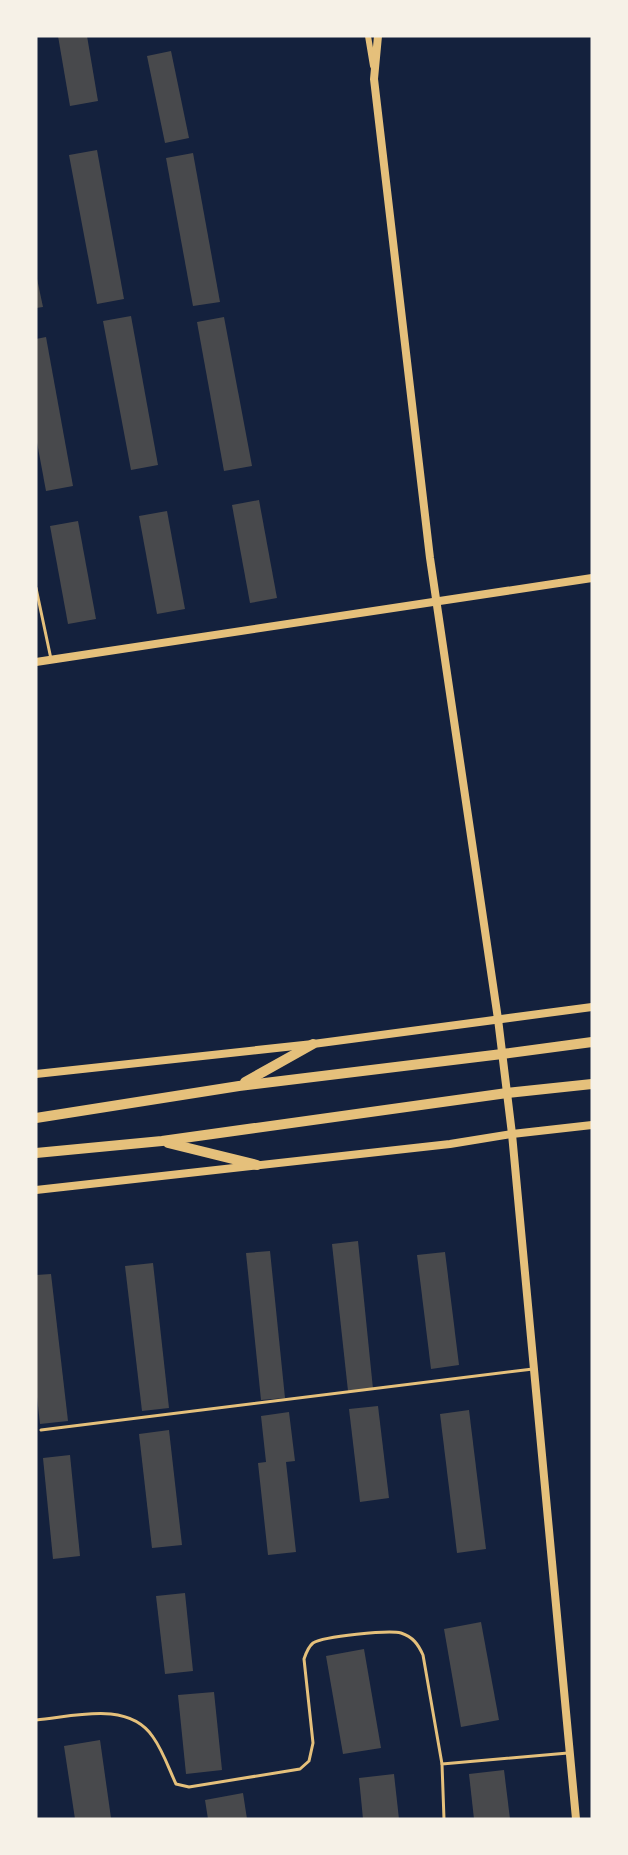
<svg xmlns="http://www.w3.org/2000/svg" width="628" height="1855" viewBox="0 0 628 1855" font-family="'IBM Plex Sans',sans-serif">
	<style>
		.building { fill: #48494c }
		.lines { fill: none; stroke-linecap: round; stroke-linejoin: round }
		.service { stroke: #e5c07b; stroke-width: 3 }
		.minor { stroke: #e5c07b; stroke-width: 6 }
		.tertiary { stroke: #e5c07b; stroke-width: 8 }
		.primary { stroke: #e5c07b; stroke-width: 10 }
		.trunk { stroke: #e5c07b; stroke-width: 10 }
	</style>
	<rect width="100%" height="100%" fill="#14213d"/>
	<g class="building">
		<path d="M 58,36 L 87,36 L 98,101 L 70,106 Z"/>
		<path d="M 171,51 L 189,138 L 165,143 L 147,56 Z"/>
		<path d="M 97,150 L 124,299 L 97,304 L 69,155 Z"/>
		<path d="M 193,153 L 220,302 L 193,306 L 166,158 Z"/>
		<path d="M 36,274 L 43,307 L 36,308 Z"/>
		<path d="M 131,316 L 158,465 L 131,470 L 103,321 Z"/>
		<path d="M 224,317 L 252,466 L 224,471 L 197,322 Z"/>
		<path d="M 46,337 L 73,486 L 46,491 L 36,437 L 36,339 Z"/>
		<path d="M 259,500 L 277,598 L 250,603 L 232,505 Z"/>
		<path d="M 167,511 L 185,609 L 157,614 L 139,516 Z"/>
		<path d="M 78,521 L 96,619 L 68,624 L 50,526 Z"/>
		<path d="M 358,1241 L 373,1389 L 348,1391 L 332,1244 Z"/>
		<path d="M 270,1251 L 285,1398 L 261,1400 L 246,1253 Z"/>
		<path d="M 445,1252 L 459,1365 L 431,1369 L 417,1255 Z"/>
		<path d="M 153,1263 L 169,1408 L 142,1411 L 125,1266 Z"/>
		<path d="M 51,1274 L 68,1421 L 40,1424 L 36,1388 L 36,1275 Z"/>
		<path d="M 378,1406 L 389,1498 L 360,1502 L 349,1409 Z"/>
		<path d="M 469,1410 L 486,1549 L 457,1553 L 440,1414 Z"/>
		<path d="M 289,1412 L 295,1461 L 286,1462 L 296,1552 L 268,1555 L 258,1463 L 266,1462 L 261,1416 Z"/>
		<path d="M 169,1430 L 182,1545 L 152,1548 L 139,1434 Z"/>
		<path d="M 70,1455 L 80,1556 L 53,1559 L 43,1458 Z"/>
		<path d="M 185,1593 L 193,1671 L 165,1674 L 156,1596 Z"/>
		<path d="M 481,1622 L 499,1720 L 461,1727 L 444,1629 Z"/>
		<path d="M 364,1649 L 381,1748 L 343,1754 L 326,1656 Z"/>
		<path d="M 214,1692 L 222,1770 L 186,1774 L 178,1695 Z"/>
		<path d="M 100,1740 L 111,1818 L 75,1819 L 64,1746 Z"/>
		<path d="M 504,1770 L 510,1819 L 474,1819 L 469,1774 Z"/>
		<path d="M 394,1774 L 399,1819 L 363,1819 L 359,1778 Z"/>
		<path d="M 243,1793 L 247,1819 L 208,1819 L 205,1800 Z"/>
	</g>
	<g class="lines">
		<g class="service">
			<path d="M 36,588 L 51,659"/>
			<path d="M 41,1430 L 533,1369"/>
			<path d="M 36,1720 C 73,1717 128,1700 153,1737 C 163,1751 169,1769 176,1784 L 189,1787 L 300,1769 L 309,1761 L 313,1743 L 304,1659 C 306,1653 308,1647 313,1643 C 324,1636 389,1630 401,1633 C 413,1637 418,1644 423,1655 L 442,1764"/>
			<path d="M 444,1819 L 442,1764 L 568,1753"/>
		</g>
		<path class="minor" d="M 368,36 L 373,66"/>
		<g class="tertiary">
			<path d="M 378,36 L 374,79 L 430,558 L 498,1019 L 512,1134 L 576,1819"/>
			<path d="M 36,662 L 592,578"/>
			<path d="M 36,1074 L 313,1044 L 592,1007"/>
			<path d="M 36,1190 L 450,1144 L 512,1134 L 592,1125"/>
		</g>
		<g class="primary">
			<path d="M 245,1082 L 313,1044"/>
			<path d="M 36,1118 L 239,1086 L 502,1054"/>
			<path d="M 168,1143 L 257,1165"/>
			<path d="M 36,1153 L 162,1141 L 507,1093"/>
		</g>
		<g class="trunk">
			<path d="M 502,1054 L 592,1042"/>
			<path d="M 507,1093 L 592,1084"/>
		</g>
	</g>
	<rect width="628" height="1855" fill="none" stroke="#f6f1e7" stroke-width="75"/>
</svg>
